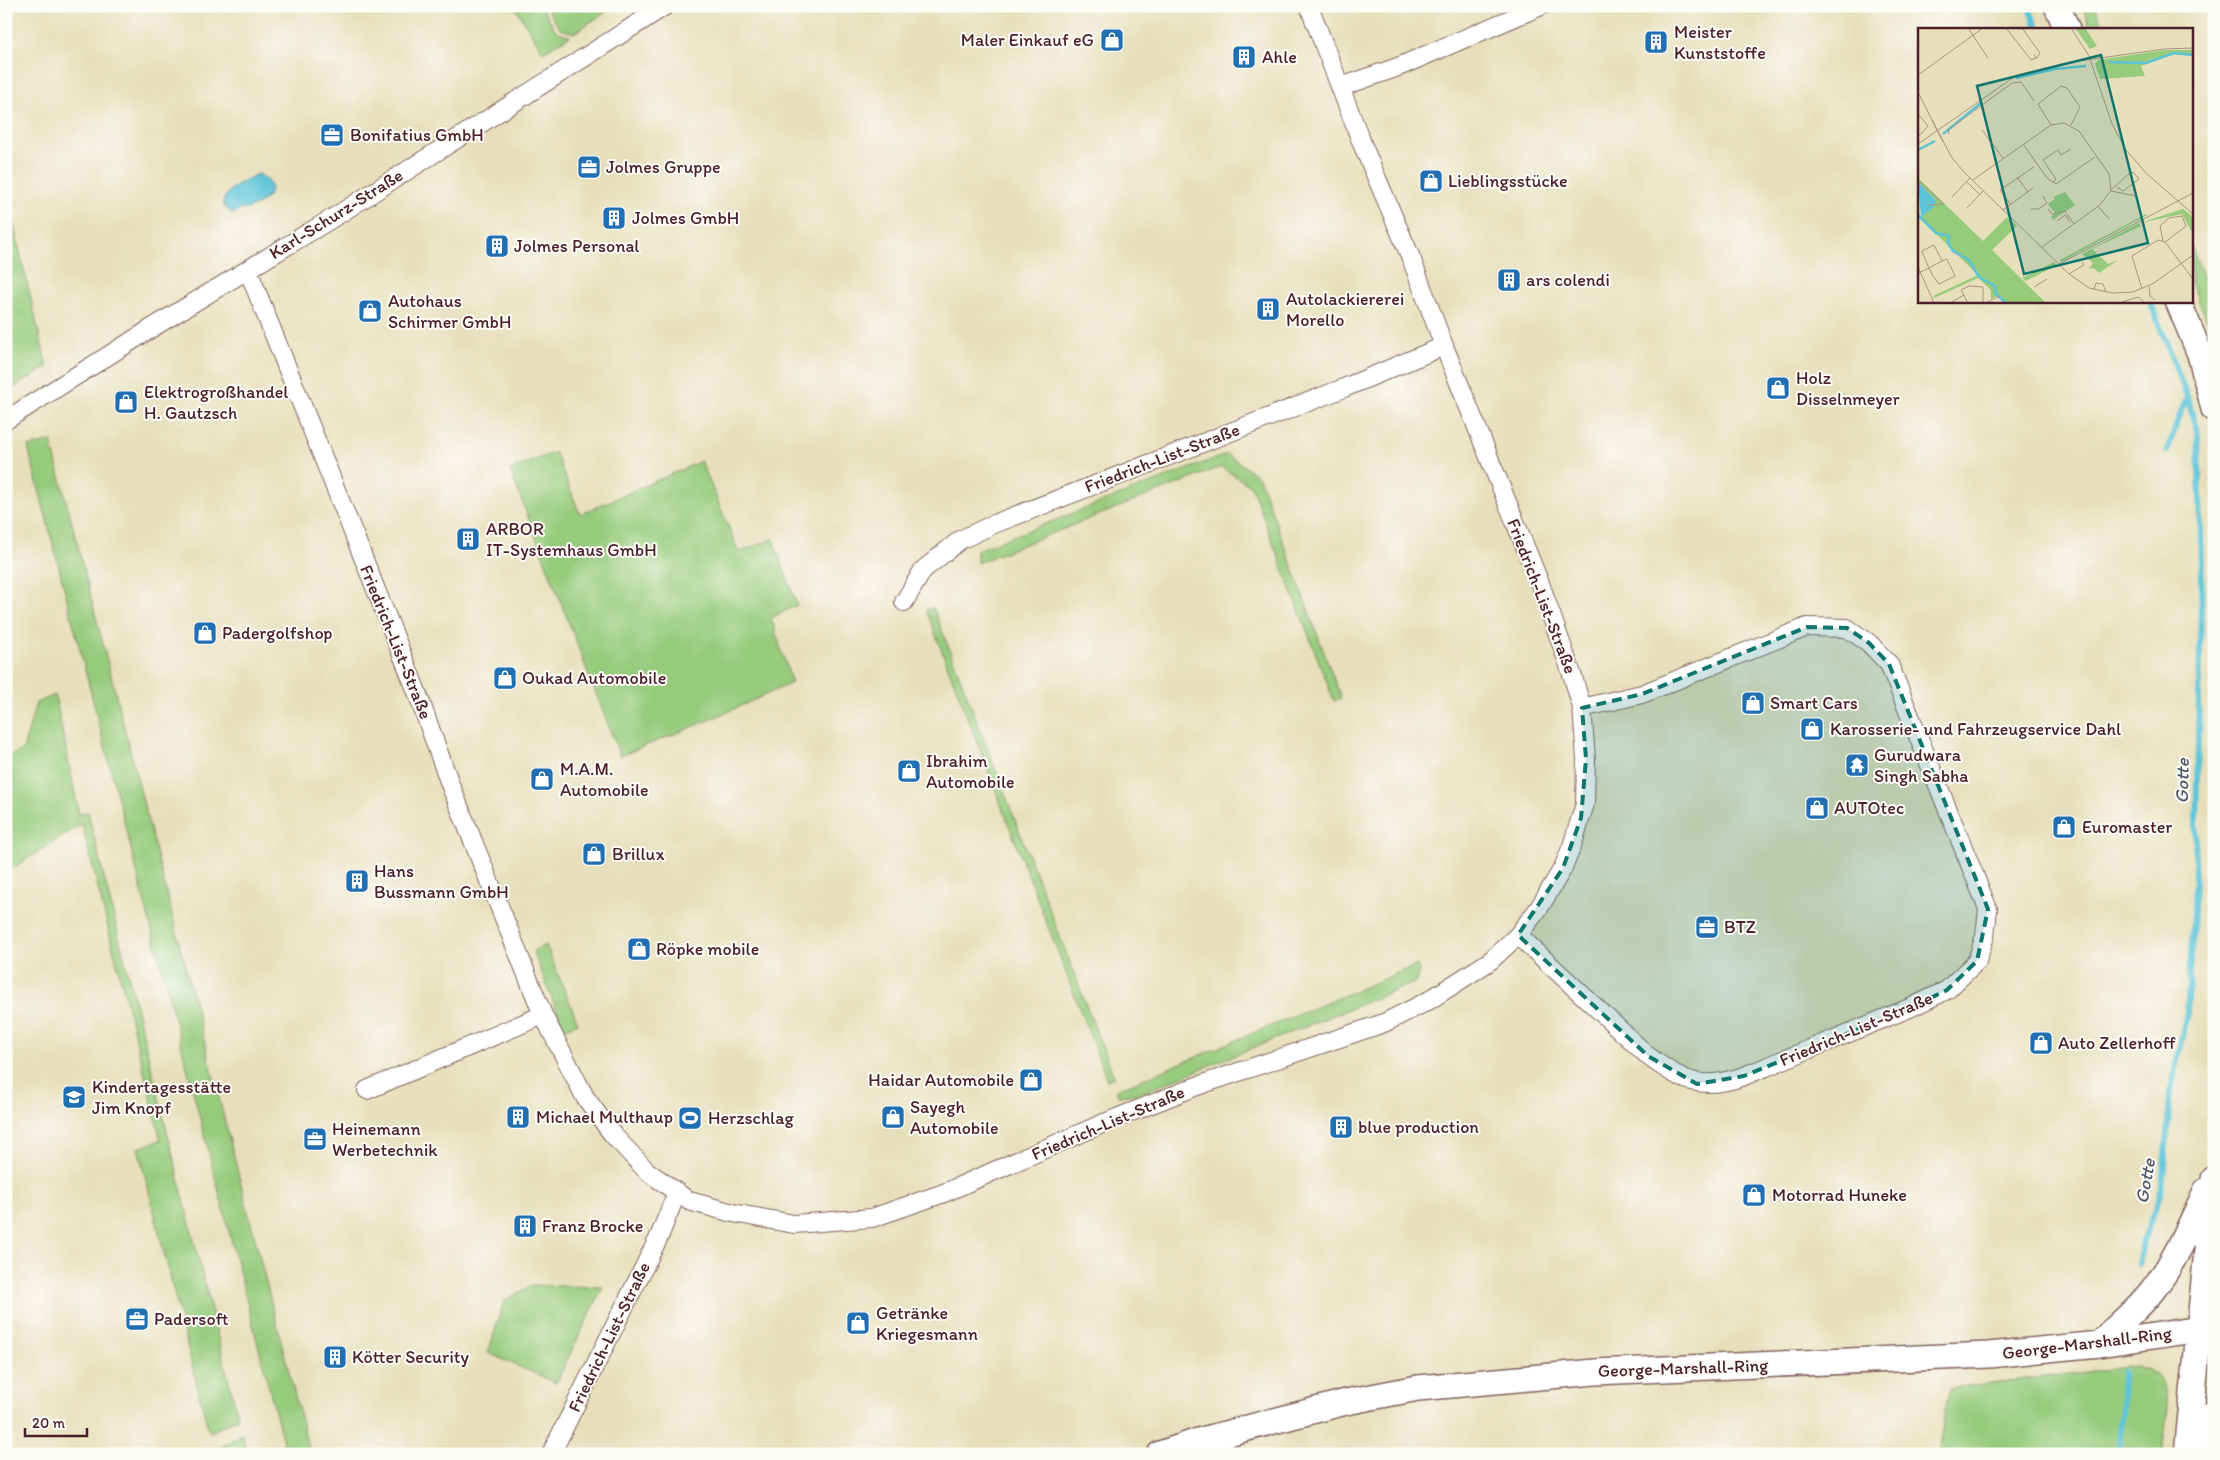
<svg xmlns="http://www.w3.org/2000/svg" width="2220" height="1460" viewBox="0 0 2220 1460" font-family="Itim,sans-serif">
	<style>
		.green { fill: #96cb7c; stroke: #707554 }
		.water { fill: #5bc4d8; stroke: #527282 }
		.lines { fill: none; stroke-linecap: round; stroke-linejoin: round }
		.stream { stroke: #5bc4d8; stroke-width: 6 }
		.street-casing { stroke: #81625d; stroke-width: 20 }
		.secondary-casing { stroke: #81625d; stroke-width: 28 }
		.street { stroke: #fff; stroke-width: 18 }
		.secondary { stroke: #fff; stroke-width: 25 }
		.marked { fill: #0f766e; fill-opacity: 0.2; stroke: #0f766e; stroke-width: 4; stroke-dasharray: 10 6; stroke-linejoin: round }
		.labels { text-anchor: middle; dominant-baseline: central; stroke-width: 4; stroke-linejoin: round; paint-order: stroke }
		.poi-label { font-size: 18px; fill: #4a1f2b; stroke: #fdfcf7; text-anchor: start }
		.street-label { font-size: 18px; fill: #4a1f2b; stroke: #fdfcf7 }
		.water-label { font-size: 19px; font-style: italic; fill: #505968; stroke: #fdfcf7 }
		.inset-river { fill: none; stroke: #5bc4d8; stroke-width: 2.5 }
		.inset-road { fill: none; stroke: #a89281; stroke-width: 1 }
		.view { fill: #0f766e; fill-opacity: 0.15; stroke: #0f766e; stroke-width: 2.5 }
		.inset-edge { fill: none; stroke: #4a1f2b; stroke-width: 2.5 }
	</style>
	<rect width="100%" height="100%" fill="#fdfcf7"/>
	<filter id="ink" filterUnits="userSpaceOnUse"><feTurbulence type="fractalNoise" baseFrequency=".02" numOctaves="2"/><feDisplacementMap in="SourceGraphic" scale="10" xChannelSelector="R" yChannelSelector="G"/><feConvolveMatrix kernelMatrix="1 2 1 2 8 2 1 2 1" color-interpolation-filters="sRGB"/></filter>
	<filter id="wash" filterUnits="userSpaceOnUse"><feTurbulence type="fractalNoise" baseFrequency=".0096" numOctaves="4" result="noise"/><feDisplacementMap in="SourceGraphic" scale="20" xChannelSelector="R" yChannelSelector="G"/><feGaussianBlur stdDeviation="1.12" result="paint"/><feColorMatrix in="noise" values="0 0 0 0 0 0 0 0 0 0 0 0 0 0 0 0 0 1.4 0 .05"/><feComposite in="paint" operator="in"/></filter>
	<g filter="url(#wash)">
		<rect width="100%" height="100%" fill="#e7dfbb"/>
		<g class="green">
			<path d="M 514,6 L 541,6 L 556,31 L 570,36 L 543,52 Z"/>
			<path d="M 545,6 L 615,6 L 574,33 L 560,29 Z"/>
			<path d="M 2082,6 L 2095,6 L 2104,29 L 2091,29 Z"/>
			<path d="M 6,193 L 47,367 L 6,392 Z"/>
			<path d="M 2191,246 L 2214,301 L 2214,338 L 2191,282 Z"/>
			<path d="M 51,441 L 310,1454 L 286,1454 L 28,447 Z"/>
			<path d="M 555,452 L 580,514 L 701,461 L 739,552 L 773,539 L 797,605 L 771,618 L 792,683 L 707,721 L 620,756 L 510,470 Z"/>
			<path d="M 1227,454 L 1259,477 L 1341,698 L 1334,701 L 1251,486 L 1221,467 L 977,563 L 977,550 Z"/>
			<path d="M 933,607 L 1114,1077 L 1107,1080 L 926,610 Z"/>
			<path d="M 55,695 L 79,814 L 88,812 L 238,1418 L 209,1433 L 138,1148 L 161,1140 L 82,824 L 6,872 L 6,757 L 23,750 L 36,703 Z"/>
			<path d="M 546,945 L 578,1023 L 564,1029 L 533,951 Z"/>
			<path d="M 1417,965 L 1419,971 L 1416,982 L 1139,1094 L 1119,1096 L 1116,1090 Z"/>
			<path d="M 532,1285 L 603,1287 L 556,1383 L 488,1353 L 504,1301 Z"/>
			<path d="M 2136,1366 C 2142,1369 2150,1370 2155,1374 C 2175,1391 2164,1431 2162,1454 L 1938,1454 L 1949,1388 Z"/>
			<path d="M 242,1433 L 247,1454 L 217,1454 L 214,1452 Z"/>
		</g>
		<path class="water" d="M 258,174 C 288,188 259,210 238,210 L 233,215 L 223,205 C 223,189 246,180 258,174 Z"/>
		<g class="lines">
			<g class="stream">
				<path d="M 2028,6 L 2038,29"/>
				<path d="M 2167,451 L 2187,396"/>
				<path d="M 2139,1264 L 2145,1236 L 2162,1189 L 2171,1089 L 2187,1012 L 2194,913 L 2202,565 L 2198,435 L 2187,396 L 2150,301"/>
				<path d="M 2120,1454 L 2123,1373"/>
			</g>
		</g>
	</g>
	<g filter="url(#ink)">
		<g class="lines">
			<g class="street-casing">
				<g id="street">
					<path d="M 1341,87 L 1398,67 L 1541,6"/>
					<path d="M 248,270 L 417,692 L 450,784 L 543,1015 L 585,1097 L 613,1135 L 647,1171 L 689,1201 L 733,1213 L 794,1224 L 872,1218 L 944,1193 L 1104,1123 L 1197,1086 L 1384,1023 L 1428,1001 L 1490,961 L 1518,935 L 1539,908 L 1563,868 L 1572,846 L 1585,804 L 1586,759 L 1582,708 L 1573,677 L 1541,586 L 1444,346 L 1411,258 L 1363,146 L 1309,6"/>
					<path d="M 6,420 L 160,323 L 336,216 L 665,6"/>
					<path d="M 904,602 L 923,570 L 960,540 L 994,524 L 1344,388 L 1444,346"/>
					<path d="M 1518,935 L 1648,1056 C 1682,1082 1702,1091 1744,1076 L 1912,1007 L 1947,990 L 1977,961 L 1985,936 L 1988,909 L 1889,664 L 1869,643 L 1847,628 L 1807,627 L 1642,694 L 1582,708"/>
					<path d="M 367,1090 L 543,1015"/>
					<path d="M 551,1454 L 659,1237 L 677,1192"/>
				</g>
			</g>
			<g class="secondary-casing">
				<g id="secondary">
					<path d="M 2057,6 L 2067,29"/>
					<path d="M 2178,301 L 2200,354 L 2214,409"/>
					<path d="M 2099,1344 C 2116,1327 2136,1311 2151,1292 C 2175,1262 2190,1226 2206,1191"/>
					<path d="M 1160,1454 L 1198,1441 L 1346,1402 L 1418,1388 L 1595,1372 L 1989,1355 L 2099,1344 L 2214,1327"/>
					<path d="M 2187,1454 L 2214,1179"/>
					<path d="M 2195,1454 L 2214,1413"/>
				</g>
			</g>
			<use href="#street" class="street"/>
			<use href="#secondary" class="secondary"/>
		</g>
	</g>
	<path class="marked" d="M 1807,627 L 1847,628 L 1869,643 L 1889,664 L 1988,909 L 1977,961 L 1947,990 L 1912,1007 L 1744,1076 L 1697,1084 L 1648,1056 L 1518,935 L 1563,868 L 1581,818 L 1586,759 L 1582,708 L 1642,694 Z"/>
	<defs>
		<g id="shop-square" transform="scale(1.25)"><rect x="-9" y="-9" width="18" height="18" rx="4" fill="#1f6fb2" stroke="#fdfcf7"/><path d="M-5-2.5h2.3a2.7 3.5 0 0 1 5.4 0H5L5.5 6h-11ZM-1.5-2.5h3a1.5 2.3 0 0 0-3 0Z" fill="#fff"/></g>
		<g id="building-square" transform="scale(1.25)"><rect x="-9" y="-9" width="18" height="18" rx="4" fill="#1f6fb2" stroke="#fdfcf7"/><path d="M-4-6H4V6H1V3H-1V6H-4ZM-2.5-4.3h1.7v1.8h-1.7ZM.8-4.3h1.7v1.8H.8ZM-2.5-1h1.7V.8h-1.7ZM.8-1h1.7V.8H.8Z" fill="#fff"/></g>
		<g id="office-square" transform="scale(1.25)"><rect x="-9" y="-9" width="18" height="18" rx="4" fill="#1f6fb2" stroke="#fdfcf7"/><path d="M-6-3h4V-5.5h4V-3h4V5H-6ZM-1-4.5V-3h2v-1.5ZM-6 0V1H6V0Z" fill="#fff"/></g>
		<g id="temple-square" transform="scale(1.25)"><rect x="-9" y="-9" width="18" height="18" rx="4" fill="#1f6fb2" stroke="#fdfcf7"/><path d="M0-6L5-2H3V0L6.5 2.5H4V6H1.5V3h-3V6H-4V2.5H-6.5L-3 0V-2H-5Z" fill="#fff"/></g>
		<g id="school-square" transform="scale(1.25)"><rect x="-9" y="-9" width="18" height="18" rx="4" fill="#1f6fb2" stroke="#fdfcf7"/><path d="M0-5L7-2L0 1L-7-2ZM-4 1L0 2.5L4 1V4Q0 6-4 4Z" fill="#fff"/></g>
		<g id="stadium-square" transform="scale(1.25)"><rect x="-9" y="-9" width="18" height="18" rx="4" fill="#1f6fb2" stroke="#fdfcf7"/><path d="M0-5a6.5 5 0 1 0 0 10a6.5 5 0 1 0 0-10ZM-3.5-1.8h7v3.6h-7Z" fill="#fff"/></g>
	</defs>
	<g fill-rule="evenodd">
		<use href="#shop-square" x="1112" y="40"/>
		<use href="#building-square" x="1656" y="42"/>
		<use href="#building-square" x="1244" y="57"/>
		<use href="#office-square" x="332" y="135"/>
		<use href="#office-square" x="589" y="167"/>
		<use href="#shop-square" x="1431" y="181"/>
		<use href="#building-square" x="614" y="218"/>
		<use href="#building-square" x="497" y="246"/>
		<use href="#building-square" x="1509" y="280"/>
		<use href="#building-square" x="1268" y="309"/>
		<use href="#shop-square" x="370" y="311"/>
		<use href="#shop-square" x="1778" y="388"/>
		<use href="#shop-square" x="126" y="402"/>
		<use href="#building-square" x="468" y="539"/>
		<use href="#shop-square" x="205" y="633"/>
		<use href="#shop-square" x="505" y="678"/>
		<use href="#shop-square" x="1753" y="703"/>
		<use href="#shop-square" x="1812" y="729"/>
		<use href="#temple-square" x="1857" y="765"/>
		<use href="#shop-square" x="909" y="771"/>
		<use href="#shop-square" x="542" y="779"/>
		<use href="#shop-square" x="1817" y="808"/>
		<use href="#shop-square" x="2064" y="827"/>
		<use href="#shop-square" x="594" y="854"/>
		<use href="#building-square" x="357" y="881"/>
		<use href="#office-square" x="1707" y="927"/>
		<use href="#shop-square" x="639" y="949"/>
		<use href="#shop-square" x="2041" y="1043"/>
		<use href="#shop-square" x="1031" y="1080"/>
		<use href="#school-square" x="74" y="1097"/>
		<use href="#building-square" x="518" y="1117"/>
		<use href="#shop-square" x="893" y="1117"/>
		<use href="#stadium-square" x="690" y="1118"/>
		<use href="#building-square" x="1341" y="1127"/>
		<use href="#office-square" x="315" y="1139"/>
		<use href="#shop-square" x="1754" y="1195"/>
		<use href="#building-square" x="525" y="1226"/>
		<use href="#office-square" x="137" y="1319"/>
		<use href="#shop-square" x="858" y="1323"/>
		<use href="#building-square" x="335" y="1357"/>
	</g>
	<g class="labels">
		<g class="poi-label">
			<text x="1674" y="32">Meister<tspan x="1674" dy="21">Kunststoffe</tspan></text>
			<text x="1094" y="40" text-anchor="end">Maler Einkauf eG</text>
			<text x="1262" y="57">Ahle</text>
			<text x="350" y="135">Bonifatius GmbH</text>
			<text x="606" y="167">Jolmes Gruppe</text>
			<text x="1448" y="181">Lieblingsstücke</text>
			<text x="632" y="218">Jolmes GmbH</text>
			<text x="514" y="246">Jolmes Personal</text>
			<text x="1526" y="280">ars colendi</text>
			<text x="1286" y="299">Autolackiererei<tspan x="1286" dy="21">Morello</tspan></text>
			<text x="388" y="301">Autohaus<tspan x="388" dy="21">Schirmer GmbH</tspan></text>
			<text x="1796" y="378">Holz<tspan x="1796" dy="21">Disselnmeyer</tspan></text>
			<text x="144" y="392">Elektrogroßhandel<tspan x="144" dy="21">H. Gautzsch</tspan></text>
			<text x="486" y="529">ARBOR<tspan x="486" dy="21">IT-Systemhaus GmbH</tspan></text>
			<text x="222" y="633">Padergolfshop</text>
			<text x="522" y="678">Oukad Automobile</text>
			<text x="1770" y="703">Smart Cars</text>
			<text x="1830" y="729">Karosserie- und Fahrzeugservice Dahl</text>
			<text x="1874" y="755">Gurudwara<tspan x="1874" dy="21">Singh Sabha</tspan></text>
			<text x="926" y="761">Ibrahim<tspan x="926" dy="21">Automobile</tspan></text>
			<text x="560" y="769">M.A.M.<tspan x="560" dy="21">Automobile</tspan></text>
			<text x="1834" y="808">AUTOtec</text>
			<text x="2082" y="827">Euromaster</text>
			<text x="612" y="854">Brillux</text>
			<text x="374" y="871">Hans<tspan x="374" dy="21">Bussmann GmbH</tspan></text>
			<text x="1724" y="927">BTZ</text>
			<text x="656" y="949">Röpke mobile</text>
			<text x="2058" y="1043">Auto Zellerhoff</text>
			<text x="1014" y="1080" text-anchor="end">Haidar Automobile</text>
			<text x="92" y="1087">Kindertagesstätte<tspan x="92" dy="21">Jim Knopf</tspan></text>
			<text x="910" y="1107">Sayegh<tspan x="910" dy="21">Automobile</tspan></text>
			<text x="536" y="1117">Michael Multhaup</text>
			<text x="708" y="1118">Herzschlag</text>
			<text x="1358" y="1127">blue production</text>
			<text x="332" y="1129">Heinemann<tspan x="332" dy="21">Werbetechnik</tspan></text>
			<text x="1772" y="1195">Motorrad Huneke</text>
			<text x="542" y="1226">Franz Brocke</text>
			<text x="876" y="1313">Getränke<tspan x="876" dy="21">Kriegesmann</tspan></text>
			<text x="154" y="1319">Padersoft</text>
			<text x="352" y="1357">Kötter Security</text>
		</g>
		<g class="street-label">
			<text transform="translate(336 214) rotate(-32)">Karl-Schurz-Straße</text>
			<text transform="translate(1162 458) rotate(-21)">Friedrich-List-Straße</text>
			<text transform="translate(1542 596) rotate(69)">Friedrich-List-Straße</text>
			<text transform="translate(396 642) rotate(68)">Friedrich-List-Straße</text>
			<text transform="translate(1856 1029) rotate(-23)">Friedrich-List-Straße</text>
			<text transform="translate(1108 1123) rotate(-23)">Friedrich-List-Straße</text>
			<text transform="translate(609 1337) rotate(-64)">Friedrich-List-Straße</text>
			<text transform="translate(2087 1343) rotate(-7)">George-Marshall-Ring</text>
			<text transform="translate(1683 1368) rotate(-2)">George-Marshall-Ring</text>
		</g>
		<g class="water-label">
			<text transform="translate(2182 781) rotate(-89)">Gotte</text>
			<text transform="translate(2145 1181) rotate(-80)">Gotte</text>
		</g>
	</g>
	<g transform="translate(1918 28)">
		<rect width="275" height="275" fill="#e7dfbb"/>
		<path d="M 157,0 L 167,0 L 179,18 L 172,21 ZM 246,22 L 275,22 L 275,28 L 256,26 L 223,38 L 227,48 L 182,51 L 177,36 L 180,32 ZM 0,150 L 65,213 L 89,189 L 97,196 L 99,198 L 74,222 L 128,275 L 89,275 L 76,262 L 79,268 L 73,271 L 73,262 L 60,250 L 16,270 L 15,268 L 58,248 L 62,249 L 0,188 L 3,189 L 13,179 L 9,176 L 18,173 L 0,154 ZM 147,164 L 157,177 L 135,192 L 133,189 L 137,185 L 130,176 L 137,171 L 135,169 ZM 265,181 L 275,189 L 275,206 L 264,186 L 222,195 ZM 228,186 L 229,187 L 143,234 L 142,232 ZM 221,195 L 223,198 L 174,221 L 190,236 L 200,232 L 181,245 L 176,240 L 171,241 L 175,235 L 164,226 ZM 136,234 L 139,237 L 108,253 L 104,250 Z" fill="#96cb7c"/>
		<path d="M 0,154 L 18,173 L 17,176 L 9,176 L 17,178 L 3,189 Z" fill="#5bc4d8"/>
		<path class="inset-river" d="M 191,34 L 228,35 L 256,25 L 275,27M 98,50 L 137,41 L 168,38M 25,106 L 64,74M 0,122 L 17,113M 0,187 L 18,205 L 31,208 L 30,215 L 35,223 L 51,232 L 61,249 L 77,258 L 78,266 L 88,275"/>
		<path class="inset-road" d="M 50,0 L 70,30M 88,0 L 113,32 L 118,30 L 116,26M 104,0 L 122,25 L 118,31M 153,0 L 171,28 L 194,96 L 208,122 L 229,146 L 275,186M 0,47 L 65,0M 0,64 L 25,114M 0,86 L 10,98 L 0,109M 14,92 L 34,130 L 46,144 L 151,246 L 171,260 L 194,265 L 215,264 L 236,255 L 275,227M 133,97 L 120,76 L 143,58 L 149,60 L 162,79 L 153,97M 64,102 L 85,130M 31,106 L 30,102 L 94,55 L 103,54 L 116,73M 0,116 L 99,47 L 147,35 L 246,21 L 275,20M 105,116 L 129,150 L 138,156 L 177,129M 99,149 L 110,164M 0,152 L 26,176M 55,152 L 133,97 L 146,95 L 161,103 L 191,146 L 193,162 L 182,177 L 124,219M 49,154 L 62,167M 135,155 L 138,151 L 125,132 L 140,122 L 143,127 L 153,121M 193,162 L 212,145 L 215,144 L 221,151 L 205,163 L 199,159M 193,163 L 218,168M 34,169 L 52,150M 10,177 L 25,176M 93,177 L 82,162 L 116,139M 180,178 L 191,191M 49,180 L 65,163M 113,181 L 120,181 L 129,175 L 125,168M 130,181 L 134,186 L 147,183 L 156,196M 85,182 L 115,160M 139,193 L 147,187 L 152,194M 245,213 L 242,198 L 251,190 L 264,188 L 268,198 L 247,214M 141,236 L 275,165M 0,239 L 16,275M 0,245 L 11,240 L 24,233 L 29,231 L 37,248 L 21,256 L 15,248 L 11,240 L 4,224 L 4,223 L 16,217 L 24,233M 151,246 L 166,237 L 164,234M 231,258 L 232,268 L 237,272M 116,259 L 129,251M 176,261 L 178,255 L 185,256 L 188,264M 224,261 L 214,228 L 240,212 L 247,214 L 275,251M 204,274 L 220,269 L 227,275M 32,275 L 46,267M 50,275 L 43,262 L 51,258 L 65,259 L 65,275M 68,275 L 83,267"/>
		<path class="view" d="M 183,27 L 230,215 L 106,246 L 59,58 Z"/>
		<rect width="275" height="275" class="inset-edge"/>
	</g>
	<rect width="2220" height="1460" fill="none" stroke="#fdfcf7" stroke-width="25"/>
	<path d="M25 1428v8h62v-8" fill="none" stroke="#4a1f2b" stroke-width="2.5"/>
	<text x="32" y="1428" font-size="15" fill="#4a1f2b" stroke="#fdfcf7" stroke-width="4" paint-order="stroke">20 m</text>
</svg>
